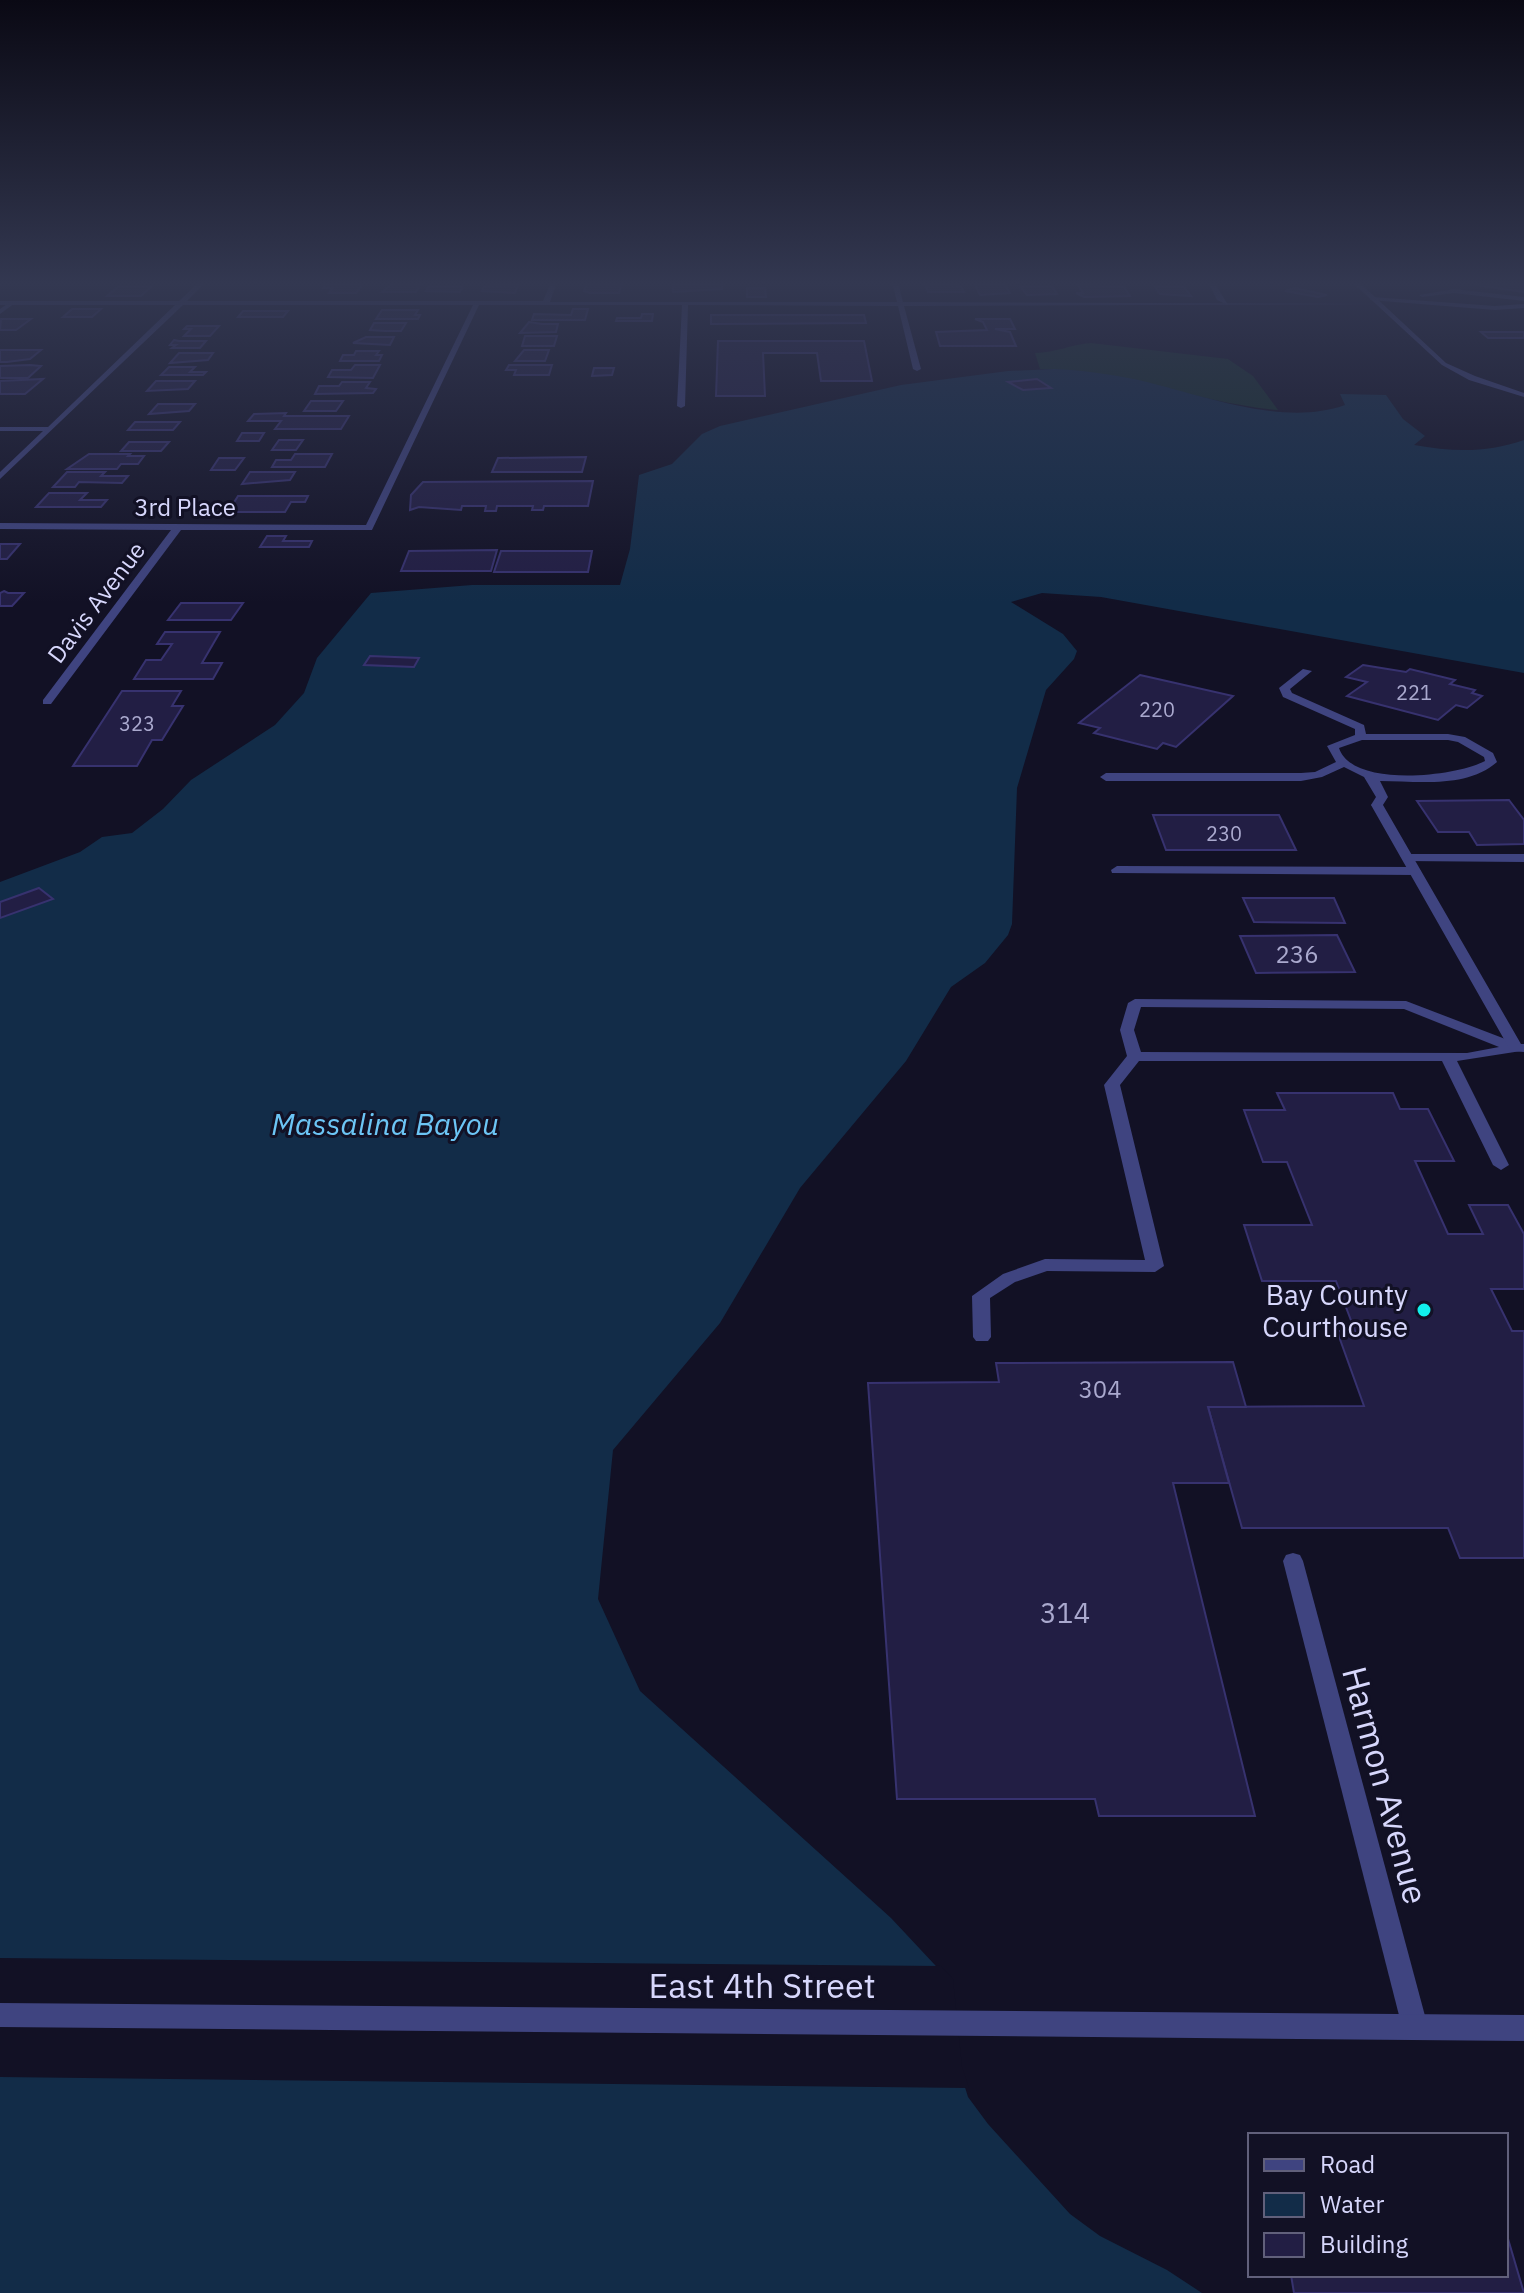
<svg xmlns="http://www.w3.org/2000/svg" width="1524" height="2293" viewBox="0 0 1524 2293" font-family="'IBM Plex Sans',sans-serif">
	<style>
		.green { fill: #142e2a }
		.water { fill: #122c48 }
		.pier { fill: #121125 }
		.building { fill: #221e44; stroke: #37326f; stroke-width: 2 }
		.lines { fill: none; stroke-linecap: round; stroke-linejoin: round }
		.service { fill: #3f4480; fill-rule: evenodd }
		.minor { fill: #3f4480; fill-rule: evenodd }
		.tertiary { fill: #3f4480; fill-rule: evenodd }
		.poi-dot { fill: #11efec; stroke: #121125; stroke-width: 3 }
		.labels { text-anchor: middle; dominant-baseline: central; stroke-width: 6; stroke-linejoin: round; paint-order: stroke }
		.far-number-label { font-size: 20px; fill: #aaa9ce }
		.far-street-label { font-size: 24px; fill: #d7d7fc; stroke: #121125 }
		.number-label { font-size: 24px; fill: #aaa9ce }
		.poi-label { font-size: 28px; fill: #d7d7fc; stroke: #121125; text-anchor: end }
		.near-number-label { font-size: 28px; fill: #aaa9ce }
		.water-label { font-size: 30px; font-style: italic; fill: #6cc5f5; stroke: #121125 }
		.near-street-label { font-size: 34px; fill: #d7d7fc; stroke: #121125 }
	</style>
	<rect width="100%" height="100%" fill="#121125"/>
	<path class="green" d="M 1091,343 L 1228,359 L 1253,376 L 1278,410 C 1197,403 1122,369 1040,369 L 1035,353 C 1055,353 1072,344 1091,343 Z"/>
	<path class="water" d="M 1054,369 C 1081,370 1108,374 1134,379 C 1198,393 1281,428 1345,405 L 1340,394 L 1386,395 L 1403,419 L 1425,436 L 1414,445 C 1453,452 1487,453 1524,440 L 1524,673 L 1101,597 L 1042,593 L 1011,602 L 1063,634 L 1077,651 L 1074,659 L 1046,690 L 1017,788 L 1012,924 L 1008,935 L 985,963 L 951,987 L 906,1061 L 800,1188 L 720,1323 L 613,1450 L 598,1599 L 640,1691 L 891,1918 L 949,1980 L 959,2068 L 968,2097 L 988,2124 L 1070,2214 L 1100,2236 L 1167,2270 L 1202,2293 L 0,2293 L 0,882 L 80,852 L 102,837 L 132,833 L 163,809 L 191,780 L 275,725 L 304,693 L 317,658 L 371,593 L 472,585 L 620,585 L 630,549 L 639,475 L 672,464 L 702,434 L 720,426 L 901,385 L 1008,371 Z"/>
	<path class="pier" d="M 0,1958 L 941,1966 L 953,1979 L 962,2067 L 969,2088 L 0,2077 Z"/>
	<g class="building">
		<path d="M 394,282 L 421,282 L 416,292 L 382,292 Z"/>
		<path d="M 587,282 L 622,282 L 619,293 L 590,293 L 584,291 Z"/>
		<path d="M 924,282 L 961,286 L 964,292 L 928,292 Z"/>
		<path d="M 1483,282 L 1524,283 L 1524,292 L 1476,285 Z"/>
		<path d="M 325,285 L 362,285 L 356,293 L 329,293 L 333,288 L 323,288 Z"/>
		<path d="M 518,285 L 515,293 L 482,291 L 484,286 Z"/>
		<path d="M 673,285 L 722,285 L 722,289 L 673,292 Z"/>
		<path d="M 975,285 L 1005,285 L 1010,293 L 980,295 Z"/>
		<path d="M 1078,285 L 1124,287 L 1130,296 L 1084,297 L 1076,293 L 1083,293 Z"/>
		<path d="M 119,286 L 152,286 L 141,296 L 107,296 Z"/>
		<path d="M 429,286 L 463,286 L 460,292 L 426,291 Z"/>
		<path d="M 1020,286 L 1052,286 L 1057,294 L 1027,295 Z"/>
		<path d="M 1161,286 L 1184,287 L 1191,296 L 1160,294 L 1155,287 Z"/>
		<path d="M 747,288 L 765,288 L 766,297 L 747,297 Z"/>
		<path d="M 1294,288 L 1327,295 L 1318,297 L 1285,291 Z"/>
		<path d="M 72,309 L 101,309 L 92,317 L 63,317 Z"/>
		<path d="M 573,309 L 588,309 L 585,320 L 532,320 L 534,314 L 571,315 Z"/>
		<path d="M 382,310 L 418,310 L 415,315 L 420,315 L 418,319 L 376,319 Z"/>
		<path d="M 243,311 L 288,311 L 283,317 L 238,317 Z"/>
		<path d="M 642,314 L 653,314 L 652,321 L 616,321 L 617,318 L 641,318 Z"/>
		<path d="M 711,315 L 864,315 L 866,323 L 711,324 Z"/>
		<path d="M 31,319 L 16,330 L 0,330 L 1,319 Z"/>
		<path d="M 975,319 L 1010,319 L 1015,329 L 995,329 L 1010,332 L 1016,346 L 940,346 L 936,332 L 987,330 L 983,322 Z"/>
		<path d="M 529,322 L 542,324 L 558,324 L 556,332 L 520,333 Z"/>
		<path d="M 374,323 L 406,323 L 401,331 L 385,331 L 370,330 Z"/>
		<path d="M 187,326 L 219,326 L 210,336 L 184,336 L 191,329 L 184,329 Z"/>
		<path d="M 1481,332 L 1524,332 L 1524,338 L 1488,338 Z"/>
		<path d="M 525,336 L 557,336 L 554,346 L 522,346 Z"/>
		<path d="M 366,337 L 394,337 L 390,345 L 353,343 Z"/>
		<path d="M 174,340 L 179,341 L 206,341 L 200,348 L 172,348 L 176,345 L 170,345 Z"/>
		<path d="M 718,341 L 864,341 L 872,381 L 821,381 L 817,353 L 763,353 L 765,396 L 716,396 Z"/>
		<path d="M 0,350 L 41,350 L 30,359 L 7,362 L 0,362 Z"/>
		<path d="M 524,350 L 549,350 L 545,361 L 515,361 Z"/>
		<path d="M 356,351 L 379,351 L 376,355 L 382,355 L 379,361 L 340,361 L 343,355 L 354,355 Z"/>
		<path d="M 179,353 L 213,353 L 208,360 L 170,363 Z"/>
		<path d="M 355,365 L 380,365 L 373,378 L 328,377 L 332,370 L 351,370 Z"/>
		<path d="M 509,365 L 552,365 L 549,375 L 514,375 L 516,370 L 506,370 Z"/>
		<path d="M 0,366 L 30,365 L 41,366 L 28,378 L 0,378 Z"/>
		<path d="M 169,367 L 195,367 L 190,372 L 206,372 L 203,375 L 161,375 Z"/>
		<path d="M 594,368 L 614,368 L 612,375 L 592,376 Z"/>
		<path d="M 43,379 L 25,394 L 0,394 L 0,381 Z"/>
		<path d="M 1037,379 L 1051,388 L 1023,390 L 1008,382 Z"/>
		<path d="M 156,381 L 195,381 L 188,389 L 147,391 Z"/>
		<path d="M 342,382 L 370,382 L 366,388 L 376,389 L 373,393 L 315,394 L 319,386 L 339,386 Z"/>
		<path d="M 311,401 L 343,401 L 336,411 L 304,411 Z"/>
		<path d="M 158,404 L 195,404 L 189,411 L 149,414 Z"/>
		<path d="M 286,413 L 284,416 L 349,416 L 341,429 L 275,429 L 281,421 L 248,421 L 254,414 Z"/>
		<path d="M 135,422 L 180,422 L 173,430 L 128,430 Z"/>
		<path d="M 242,433 L 264,433 L 259,441 L 237,441 Z"/>
		<path d="M 279,440 L 303,440 L 296,450 L 272,450 Z"/>
		<path d="M 129,442 L 169,442 L 161,451 L 121,451 Z"/>
		<path d="M 89,454 L 130,454 L 128,456 L 144,456 L 138,464 L 121,464 L 117,469 L 67,469 Z"/>
		<path d="M 295,454 L 332,454 L 325,467 L 272,467 L 276,460 L 291,460 Z"/>
		<path d="M 586,457 L 582,472 L 492,472 L 498,458 Z"/>
		<path d="M 219,458 L 244,458 L 235,470 L 211,470 Z"/>
		<path d="M 67,472 L 105,472 L 101,476 L 128,476 L 122,483 L 79,482 L 75,487 L 53,487 Z"/>
		<path d="M 250,472 L 295,472 L 290,480 L 242,484 Z"/>
		<path d="M 593,481 L 588,506 L 544,506 L 543,510 L 532,510 L 533,506 L 497,506 L 496,511 L 485,511 L 486,506 L 462,506 L 461,510 L 419,507 L 410,510 L 411,495 L 423,482 Z"/>
		<path d="M 49,493 L 87,493 L 80,500 L 107,500 L 101,507 L 36,507 Z"/>
		<path d="M 238,496 L 308,496 L 305,502 L 291,502 L 285,512 L 228,512 Z"/>
		<path d="M 267,536 L 286,536 L 283,541 L 312,541 L 309,547 L 260,547 Z"/>
		<path d="M 0,544 L 20,544 L 7,559 L 0,559 Z"/>
		<path d="M 497,550 L 491,571 L 401,571 L 409,551 Z"/>
		<path d="M 501,551 L 592,551 L 588,572 L 494,572 Z"/>
		<path d="M 4,591 L 8,593 L 24,593 L 12,606 L 0,606 L 0,593 Z"/>
		<path d="M 181,603 L 243,603 L 231,620 L 168,620 Z"/>
		<path d="M 165,632 L 220,632 L 202,663 L 222,663 L 213,679 L 134,679 L 146,660 L 161,660 L 172,644 L 157,644 Z"/>
		<path d="M 370,656 L 419,658 L 414,667 L 364,665 Z"/>
		<path d="M 1363,665 L 1406,672 L 1410,669 L 1455,680 L 1450,684 L 1475,690 L 1472,693 L 1482,696 L 1467,708 L 1456,705 L 1438,720 L 1347,696 L 1367,682 L 1346,677 Z"/>
		<path d="M 1140,675 L 1233,696 L 1176,747 L 1163,743 L 1157,749 L 1094,733 L 1100,728 L 1079,723 Z"/>
		<path d="M 122,691 L 181,691 L 172,706 L 183,706 L 162,740 L 152,740 L 137,766 L 73,766 Z"/>
		<path d="M 1509,800 L 1524,820 L 1524,844 L 1477,845 L 1469,832 L 1438,832 L 1417,801 Z"/>
		<path d="M 1153,815 L 1279,815 L 1296,850 L 1166,850 Z"/>
		<path d="M 39,888 L 53,899 L 0,918 L 0,902 Z"/>
		<path d="M 1243,898 L 1334,898 L 1345,923 L 1254,922 Z"/>
		<path d="M 1337,935 L 1355,972 L 1256,973 L 1240,936 Z"/>
		<path d="M 1277,1093 L 1393,1093 L 1400,1109 L 1428,1109 L 1454,1161 L 1415,1161 L 1448,1234 L 1483,1234 L 1469,1205 L 1508,1205 L 1524,1234 L 1524,1289 L 1491,1289 L 1512,1331 L 1524,1331 L 1524,1558 L 1460,1558 L 1448,1528 L 1242,1528 L 1208,1407 L 1364,1406 L 1337,1331 L 1355,1331 L 1336,1281 L 1262,1281 L 1244,1225 L 1312,1225 L 1287,1162 L 1263,1162 L 1244,1110 L 1285,1110 Z"/>
		<path d="M 1233,1362 L 1246,1407 L 1208,1407 L 1229,1483 L 1173,1483 L 1255,1816 L 1099,1816 L 1095,1799 L 897,1799 L 868,1383 L 999,1382 L 996,1363 Z"/>
		<path d="M 1506,2232 L 1524,2293 L 1294,2293 L 1291,2275 L 1506,2275 Z"/>
	</g>
	<g class="lines">
		<g class="service">
			<path d="M 1208,282 L 1214,282 L 1228,305 L 1217,300 Z"/>
			<path d="M 1454,289 L 1524,297 L 1524,301 L 1454,293 L 1422,297 L 1419,295 Z"/>
			<path d="M 1372,297 L 1495,306 L 1524,304 L 1524,308 L 1495,310 L 1370,300 Z"/>
			<path d="M 10,302 L 15,303 L 0,314 L 0,309 Z"/>
			<path d="M 1303,669 L 1312,671 L 1290,689 L 1292,693 L 1364,725 L 1366,734 L 1448,734 L 1465,737 L 1493,753 L 1497,762 C 1466,789 1417,781 1380,781 L 1388,797 L 1381,808 L 1377,809 L 1371,805 L 1376,797 L 1364,777 L 1344,767 L 1322,777 L 1301,781 L 1106,781 L 1100,777 L 1106,773 L 1301,773 L 1315,772 L 1336,762 L 1327,746 L 1355,735 L 1355,729 L 1283,697 L 1279,688 ZM 1362,740 L 1448,740 L 1458,742 L 1484,757 L 1485,761 C 1455,777 1352,788 1339,748 Z"/>
			<path d="M 1408,854 L 1524,854 L 1524,862 L 1404,861 L 1404,855 Z"/>
			<path d="M 1117,866 L 1415,867 L 1421,871 L 1415,875 L 1112,873 L 1111,870 Z"/>
			<path d="M 1135,999 L 1406,1001 L 1521,1045 L 1523,1048 L 1521,1051 L 1457,1061 L 1509,1165 L 1501,1170 L 1493,1165 L 1442,1061 L 1139,1061 L 1120,1085 L 1164,1266 L 1155,1272 L 1047,1271 L 1015,1282 L 990,1298 L 991,1337 L 988,1341 L 976,1341 L 973,1337 L 972,1296 L 1003,1274 L 1045,1259 L 1145,1260 L 1104,1085 L 1127,1056 L 1120,1030 L 1128,1003 ZM 1141,1007 L 1404,1009 L 1499,1047 L 1467,1053 L 1141,1052 L 1134,1030 Z"/>
			<path d="M 1293,1553 L 1300,1555 L 1303,1561 L 1428,2027 L 1424,2036 L 1415,2040 L 1406,2036 L 1402,2027 L 1283,1561 L 1286,1555 Z"/>
		</g>
		<g class="minor">
			<path d="M 199,282 L 206,282 L 187,301 L 543,301 L 551,282 L 557,282 L 550,302 L 897,302 L 892,282 L 898,282 L 903,302 L 1382,304 L 904,306 L 921,369 L 917,371 L 913,369 L 898,306 L 688,305 L 685,406 L 681,408 L 677,406 L 682,305 L 479,305 L 372,530 L 181,530 L 51,704 L 43,704 L 43,700 L 171,530 L 0,529 L 0,523 L 366,525 L 473,305 L 183,305 L 0,479 L 0,472 L 43,431 L 0,431 L 0,427 L 48,427 L 175,305 L 0,305 L 0,301 L 179,301 Z"/>
			<path d="M 1377,801 L 1383,805 L 1521,1044 L 1524,1044 L 1524,1052 L 1511,1051 L 1509,1048 L 1371,805 Z"/>
		</g>
		<g class="tertiary">
			<path d="M 1352,282 L 1359,282 L 1446,363 L 1475,376 L 1524,393 L 1524,397 L 1469,380 L 1442,365 Z"/>
			<path d="M 0,2003 L 1524,2015 L 1524,2041 L 0,2027 Z"/>
		</g>
	</g>
	<linearGradient id="sky" x2="0" y2="1"><stop stop-color="#0a0914"/><stop offset="0.47" stop-color="#333851"/><stop offset="1" stop-color="#333851" stop-opacity="0"/></linearGradient>
	<rect width="1524" height="603" fill="url(#sky)"/>
	<circle class="poi-dot" cx="1424" cy="1310" r="8"/>
	<g class="labels">
		<g class="far-number-label">
			<text x="1414" y="692">221</text>
			<text x="1157" y="709">220</text>
			<text x="137" y="723">323</text>
			<text x="1224" y="833">230</text>
		</g>
		<g class="far-street-label">
			<text x="185" y="507">3rd Place</text>
			<text transform="translate(96 602) rotate(-53)">Davis Avenue</text>
		</g>
		<g class="number-label">
			<text x="1297" y="954">236</text>
			<text x="1100" y="1389">304</text>
		</g>
		<g class="poi-label">
			<text x="1408" y="1294">Bay County<tspan x="1408" dy="32">Courthouse</tspan></text>
		</g>
		<g class="near-number-label">
			<text x="1065" y="1612">314</text>
		</g>
		<g class="water-label">
			<text x="385" y="1123">Massalina Bayou</text>
		</g>
		<g class="near-street-label">
			<text transform="translate(1386 1785) rotate(75)">Harmon Avenue</text>
			<text x="762" y="1985">East 4th Street</text>
		</g>
	</g>
	<rect x="1248" y="2133" width="260" height="144" fill="#121125" stroke="#61607b" stroke-width="2"/>
	<rect x="1264" y="2159" width="40" height="12" fill="#3f4480" stroke="#61607b" stroke-width="2"/>
	<text x="1320" y="2173" font-size="24" fill="#d7d7fc">Road</text>
	<rect x="1264" y="2193" width="40" height="24" fill="#122c48" stroke="#61607b" stroke-width="2"/>
	<text x="1320" y="2213" font-size="24" fill="#d7d7fc">Water</text>
	<rect x="1264" y="2233" width="40" height="24" fill="#221e44" stroke="#61607b" stroke-width="2"/>
	<text x="1320" y="2253" font-size="24" fill="#d7d7fc">Building</text>
</svg>
